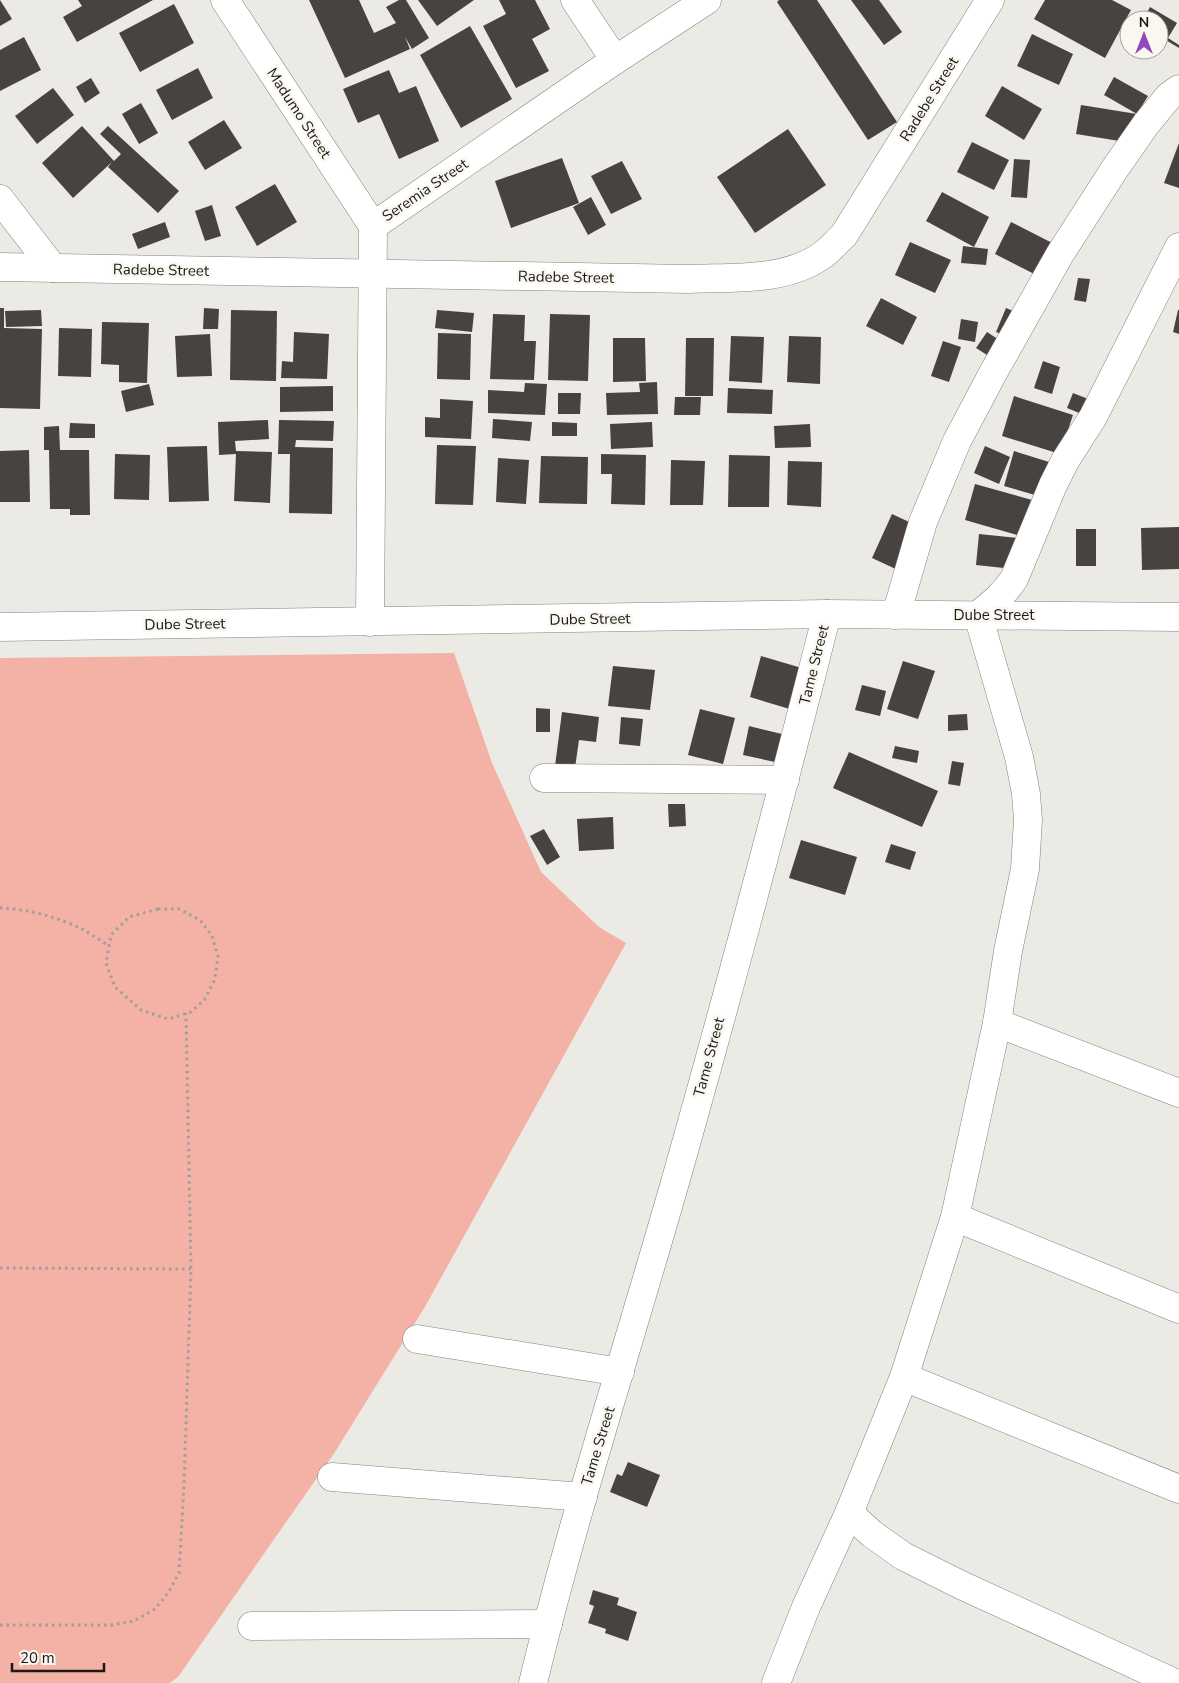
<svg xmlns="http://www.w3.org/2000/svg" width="1179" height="1683" viewBox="0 0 1179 1683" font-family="'Nunito Sans',sans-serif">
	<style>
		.green { fill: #f3b2a5 }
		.building { fill: #484340 }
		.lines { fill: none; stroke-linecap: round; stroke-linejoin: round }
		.minor-casing { stroke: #85827d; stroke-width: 29 }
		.tertiary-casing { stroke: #85827d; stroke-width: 29 }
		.path { stroke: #a19f9a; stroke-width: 3; stroke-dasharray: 2.5 4; stroke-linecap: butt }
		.minor { stroke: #fff; stroke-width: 28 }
		.tertiary { stroke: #fff; stroke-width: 28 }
		.labels { text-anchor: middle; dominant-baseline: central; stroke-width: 5; stroke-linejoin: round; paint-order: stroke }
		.street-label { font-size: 15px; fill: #1a1917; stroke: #faf7f1 }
	</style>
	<rect width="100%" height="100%" fill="#eceae4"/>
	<path class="green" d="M 454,653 L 492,763 L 541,872 L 599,927 L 626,943 L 426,1305 L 335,1452 L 178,1677 L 170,1683 L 0,1683 L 0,658 Z"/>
	<g class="building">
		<path d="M 0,0 L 12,19 L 0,26 Z"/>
		<path d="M 78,0 L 153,0 L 77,42 L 63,17 L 82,6 Z"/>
		<path d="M 309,0 L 359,0 L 374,33 L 396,23 L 386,7 L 399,0 L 406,0 L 429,38 L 412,49 L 405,37 L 410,49 L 345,78 Z"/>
		<path d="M 418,0 L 474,0 L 437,26 Z"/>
		<path d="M 499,0 L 535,0 L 550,29 L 532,39 L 549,71 L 516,88 L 483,26 L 506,14 Z"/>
		<path d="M 779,0 L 817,0 L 897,122 L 868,140 L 777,2 Z"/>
		<path d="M 851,0 L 879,0 L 902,32 L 884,45 Z"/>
		<path d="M 1045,0 L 1112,0 L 1131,10 L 1105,58 L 1034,19 Z"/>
		<path d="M 174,4 L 194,43 L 140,72 L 119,33 Z"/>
		<path d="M 1150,7 L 1177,23 L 1168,38 L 1179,45 L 1179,48 L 1164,39 L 1159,47 L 1159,20 L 1143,20 Z"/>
		<path d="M 470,26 L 512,99 L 461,128 L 420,55 Z"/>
		<path d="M 1032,34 L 1073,54 L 1059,85 L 1017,66 Z"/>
		<path d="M 24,37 L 41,70 L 0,91 L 0,50 Z"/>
		<path d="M 198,68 L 213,98 L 172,120 L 156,90 Z"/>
		<path d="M 389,70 L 399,93 L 416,86 L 439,141 L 399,159 L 379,114 L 358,123 L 343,89 Z"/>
		<path d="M 1114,77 L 1148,96 L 1137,114 L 1104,95 Z"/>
		<path d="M 91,78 L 100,93 L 85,103 L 76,87 Z"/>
		<path d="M 1002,86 L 1042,109 L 1024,140 L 985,116 Z"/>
		<path d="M 53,88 L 74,115 L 37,144 L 15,116 Z"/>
		<path d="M 141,103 L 158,133 L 139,144 L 122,114 Z"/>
		<path d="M 1081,105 L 1137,114 L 1132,143 L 1076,134 Z"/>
		<path d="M 224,120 L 242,148 L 205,170 L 188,142 Z"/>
		<path d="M 82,126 L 114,161 L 121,154 L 100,134 L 108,126 L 179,191 L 158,213 L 108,167 L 112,162 L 73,198 L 42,163 Z"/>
		<path d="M 788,129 L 826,185 L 755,233 L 717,177 Z"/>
		<path d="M 972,142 L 1009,160 L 994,190 L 957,172 Z"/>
		<path d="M 1179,143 L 1179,188 L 1164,183 Z"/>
		<path d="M 562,158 L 579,203 L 511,228 L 495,181 Z"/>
		<path d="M 1014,159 L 1030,160 L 1027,198 L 1011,197 Z"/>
		<path d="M 622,161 L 642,199 L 611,214 L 591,176 Z"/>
		<path d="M 275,184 L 297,222 L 257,246 L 235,207 Z"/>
		<path d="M 942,192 L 989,217 L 974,247 L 926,221 Z"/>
		<path d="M 591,197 L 606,225 L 588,235 L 573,207 Z"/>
		<path d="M 212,205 L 221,236 L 205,241 L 195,211 Z"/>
		<path d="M 165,222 L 170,237 L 138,249 L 132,234 Z"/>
		<path d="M 1011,222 L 1066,250 L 1050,282 L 995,254 Z"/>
		<path d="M 910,242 L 951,260 L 935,293 L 895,275 Z"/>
		<path d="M 963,246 L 988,249 L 986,265 L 961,263 Z"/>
		<path d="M 1078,278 L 1090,279 L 1086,302 L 1074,300 Z"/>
		<path d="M 881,298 L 917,317 L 903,345 L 866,326 Z"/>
		<path d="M 0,308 L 4,308 L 4,328 L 42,329 L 40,409 L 0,408 Z"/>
		<path d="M 204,308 L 219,309 L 218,329 L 203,329 Z"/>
		<path d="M 1006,308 L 1025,316 L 1015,339 L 996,332 Z"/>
		<path d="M 41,310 L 42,326 L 6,327 L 5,311 Z"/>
		<path d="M 231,310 L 277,311 L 276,381 L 230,380 Z"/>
		<path d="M 437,310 L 474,313 L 472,332 L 435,328 Z"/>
		<path d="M 1178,310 L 1179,310 L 1179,334 L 1173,332 Z"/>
		<path d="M 493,314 L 525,315 L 524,341 L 536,341 L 534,380 L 490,379 Z"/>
		<path d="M 550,314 L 590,315 L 588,381 L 548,380 Z"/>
		<path d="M 961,319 L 978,322 L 975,342 L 958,339 Z"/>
		<path d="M 102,322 L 149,323 L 147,383 L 119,382 L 119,365 L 101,364 Z"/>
		<path d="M 59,328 L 92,329 L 91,377 L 58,376 Z"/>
		<path d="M 294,332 L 329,334 L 327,379 L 281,378 L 282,361 L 293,362 Z"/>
		<path d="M 987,332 L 1013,349 L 1003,365 L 976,348 Z"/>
		<path d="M 438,333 L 471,334 L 470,380 L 437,379 Z"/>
		<path d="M 210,334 L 212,376 L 177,377 L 175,336 Z"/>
		<path d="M 731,336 L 764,337 L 762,383 L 729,381 Z"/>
		<path d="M 789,336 L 821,337 L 820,384 L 787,382 Z"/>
		<path d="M 613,338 L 645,338 L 646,381 L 613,382 Z"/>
		<path d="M 686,338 L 714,338 L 713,396 L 685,396 Z"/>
		<path d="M 943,341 L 961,347 L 949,382 L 931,376 Z"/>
		<path d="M 1043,361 L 1060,367 L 1052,394 L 1034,388 Z"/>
		<path d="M 657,382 L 658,414 L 607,415 L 606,393 L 640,392 L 639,383 Z"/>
		<path d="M 525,383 L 547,384 L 545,415 L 488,413 L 488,390 L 524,392 Z"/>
		<path d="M 149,384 L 154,405 L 126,412 L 121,391 Z"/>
		<path d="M 333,386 L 333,411 L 280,412 L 280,387 Z"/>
		<path d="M 728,388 L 773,390 L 772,414 L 727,413 Z"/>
		<path d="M 558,393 L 581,393 L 580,414 L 558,414 Z"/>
		<path d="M 1073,393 L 1101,404 L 1094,419 L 1067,408 Z"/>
		<path d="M 1014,396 L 1073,415 L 1060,454 L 1002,436 Z"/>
		<path d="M 675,397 L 701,397 L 700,415 L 674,415 Z"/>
		<path d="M 440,399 L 473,401 L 471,439 L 425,437 L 425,417 L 440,418 Z"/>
		<path d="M 493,419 L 532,422 L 530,441 L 492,438 Z"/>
		<path d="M 268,420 L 269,439 L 235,441 L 236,451 L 272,452 L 270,503 L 234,501 L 236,454 L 219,455 L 218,422 Z"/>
		<path d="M 279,420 L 334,421 L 333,441 L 296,440 L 295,447 L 333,448 L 332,514 L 289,513 L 290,454 L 278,454 Z"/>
		<path d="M 552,422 L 577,423 L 577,436 L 552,436 Z"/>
		<path d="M 652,422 L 653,447 L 611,449 L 610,424 Z"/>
		<path d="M 70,423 L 95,424 L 95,438 L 69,438 Z"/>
		<path d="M 810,424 L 811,447 L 775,448 L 774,426 Z"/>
		<path d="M 59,426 L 60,450 L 89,450 L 90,515 L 70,515 L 70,509 L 50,509 L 49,450 L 44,450 L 44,427 Z"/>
		<path d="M 437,445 L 476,446 L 473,505 L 435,504 Z"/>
		<path d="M 207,446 L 209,501 L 169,502 L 167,447 Z"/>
		<path d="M 985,446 L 1010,457 L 999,484 L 974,473 Z"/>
		<path d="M 29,450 L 30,502 L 0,502 L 0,451 Z"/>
		<path d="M 1014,451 L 1062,466 L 1052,500 L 1004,486 Z"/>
		<path d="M 115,454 L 150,455 L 149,500 L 114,499 Z"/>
		<path d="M 601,454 L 646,455 L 645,505 L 611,504 L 612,474 L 601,474 Z"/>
		<path d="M 729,455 L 770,456 L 769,507 L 728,507 Z"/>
		<path d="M 541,456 L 588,457 L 587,504 L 539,503 Z"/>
		<path d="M 498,458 L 529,460 L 526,504 L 496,502 Z"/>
		<path d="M 671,460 L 705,461 L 703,505 L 670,505 Z"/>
		<path d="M 788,461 L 822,462 L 821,507 L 787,505 Z"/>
		<path d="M 975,484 L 1032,500 L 1021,536 L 965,520 Z"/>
		<path d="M 892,514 L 920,527 L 900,571 L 872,558 Z"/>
		<path d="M 1179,527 L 1179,569 L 1142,570 L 1141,528 Z"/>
		<rect x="1076" y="529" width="20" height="37"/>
		<path d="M 979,534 L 1027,539 L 1023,570 L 976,565 Z"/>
		<path d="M 761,656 L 805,669 L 793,710 L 750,697 Z"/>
		<path d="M 903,661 L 935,671 L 918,719 L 887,709 Z"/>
		<path d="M 613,666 L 655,670 L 650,710 L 608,706 Z"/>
		<path d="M 862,685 L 886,691 L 880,716 L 855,710 Z"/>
		<path d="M 536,708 L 550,709 L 550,732 L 536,732 Z"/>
		<path d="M 700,709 L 735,718 L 723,764 L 688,755 Z"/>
		<path d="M 562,712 L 599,717 L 596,742 L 579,740 L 575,768 L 555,766 Z"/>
		<path d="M 967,714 L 968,730 L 948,731 L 948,715 Z"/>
		<path d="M 621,717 L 643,719 L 640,746 L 619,744 Z"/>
		<path d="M 749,726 L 782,734 L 775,762 L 743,755 Z"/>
		<path d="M 895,746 L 919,751 L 917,763 L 892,758 Z"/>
		<path d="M 849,752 L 938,791 L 922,827 L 833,788 Z"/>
		<path d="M 952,761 L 964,763 L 960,786 L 948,784 Z"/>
		<path d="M 668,804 L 685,804 L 686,826 L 669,827 Z"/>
		<path d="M 613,817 L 614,849 L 579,851 L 577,819 Z"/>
		<path d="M 544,829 L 560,857 L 547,865 L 530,836 Z"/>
		<path d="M 801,840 L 857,857 L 845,895 L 789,878 Z"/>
		<path d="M 891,844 L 916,852 L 910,870 L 885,862 Z"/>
		<path d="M 628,1462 L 660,1475 L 647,1507 L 610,1492 L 617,1474 L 622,1476 Z"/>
		<path d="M 593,1590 L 619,1598 L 617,1605 L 637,1612 L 628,1641 L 605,1633 L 606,1629 L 588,1623 L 594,1606 L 589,1604 Z"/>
	</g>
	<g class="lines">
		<g class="minor-casing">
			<g id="minor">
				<path d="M 225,0 L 373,226"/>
				<path d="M 575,0 L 615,60"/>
				<path d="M 0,199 L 53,268"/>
				<path d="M 0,267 L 689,279 C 732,277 787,282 824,254 C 831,249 837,241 844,235 L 990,0"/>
				<path d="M 896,615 L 923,522 L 957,441 L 993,373 L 1060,254 L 1114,170 L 1146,124 L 1169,96 L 1179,89"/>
				<path d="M 370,622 L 373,226 L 615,60 L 707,0"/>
				<path d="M 544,778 L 785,780"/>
				<path d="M 997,1023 L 1179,1093"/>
				<path d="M 955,1217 L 1179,1309"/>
				<path d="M 417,1339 L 620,1372"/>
				<path d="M 904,1377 L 1179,1489"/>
				<path d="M 332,1477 L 583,1497"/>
				<path d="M 849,1513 L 872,1534 L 903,1556 L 961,1585 L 1175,1683"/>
				<path d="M 252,1626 L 548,1624"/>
				<path d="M 533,1683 C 574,1513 628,1347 676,1179 C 729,992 779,803 827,614"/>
				<path d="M 776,1683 L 806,1607 L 849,1513 L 904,1377 L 955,1217 L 997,1023 L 1008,951 L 1025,869 L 1028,820 L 1026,794 L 1019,757 L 978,615 C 992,604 1004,594 1014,579 L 1053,485 L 1065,461 L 1093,417 L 1179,247"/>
			</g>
		</g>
		<g class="tertiary-casing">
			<path id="tertiary" d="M 0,627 L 827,614 L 1179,617"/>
		</g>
		<g class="path">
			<path d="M 0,908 C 27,909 58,917 82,929 C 91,934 100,940 109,946"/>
			<path d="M 158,909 L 179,909 L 200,920 L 212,936 L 218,957 L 215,979 L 205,999 L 191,1012 L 168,1019 L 141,1010 L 115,987 L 106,963 L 111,935 L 129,917 Z"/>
			<path d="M 0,1268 L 191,1269"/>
			<path d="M 0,1625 L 111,1625 L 134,1621 L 155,1609 L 168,1593 L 179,1573 L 184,1486 L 191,1269 L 186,1013"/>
		</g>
		<use href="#minor" class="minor"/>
		<use href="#tertiary" class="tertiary"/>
	</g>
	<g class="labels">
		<g class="street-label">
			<text transform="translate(929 99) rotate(-58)">Radebe Street</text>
			<text transform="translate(299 113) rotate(57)">Madumo Street</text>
			<text transform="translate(425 190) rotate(-34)">Seremia Street</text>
			<text transform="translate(161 270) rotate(1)">Radebe Street</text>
			<text transform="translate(566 277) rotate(1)">Radebe Street</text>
			<text x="994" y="615">Dube Street</text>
			<text transform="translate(590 619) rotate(-1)">Dube Street</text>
			<text transform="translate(185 624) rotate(-1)">Dube Street</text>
			<text transform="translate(814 665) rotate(-76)">Tame Street</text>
			<text transform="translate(709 1057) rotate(-75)">Tame Street</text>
			<text transform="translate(598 1446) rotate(-73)">Tame Street</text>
		</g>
	</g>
	<g transform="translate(1144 35)"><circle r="24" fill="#faf7f1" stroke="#a09e9a"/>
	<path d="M0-4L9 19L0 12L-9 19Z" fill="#904abd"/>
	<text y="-8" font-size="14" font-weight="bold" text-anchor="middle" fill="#1a1917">N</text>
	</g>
	<path d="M12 1663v8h92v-8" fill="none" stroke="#1a1917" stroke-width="2.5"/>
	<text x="20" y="1663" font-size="15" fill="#1a1917" stroke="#faf7f1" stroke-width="4" paint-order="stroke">20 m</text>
</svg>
